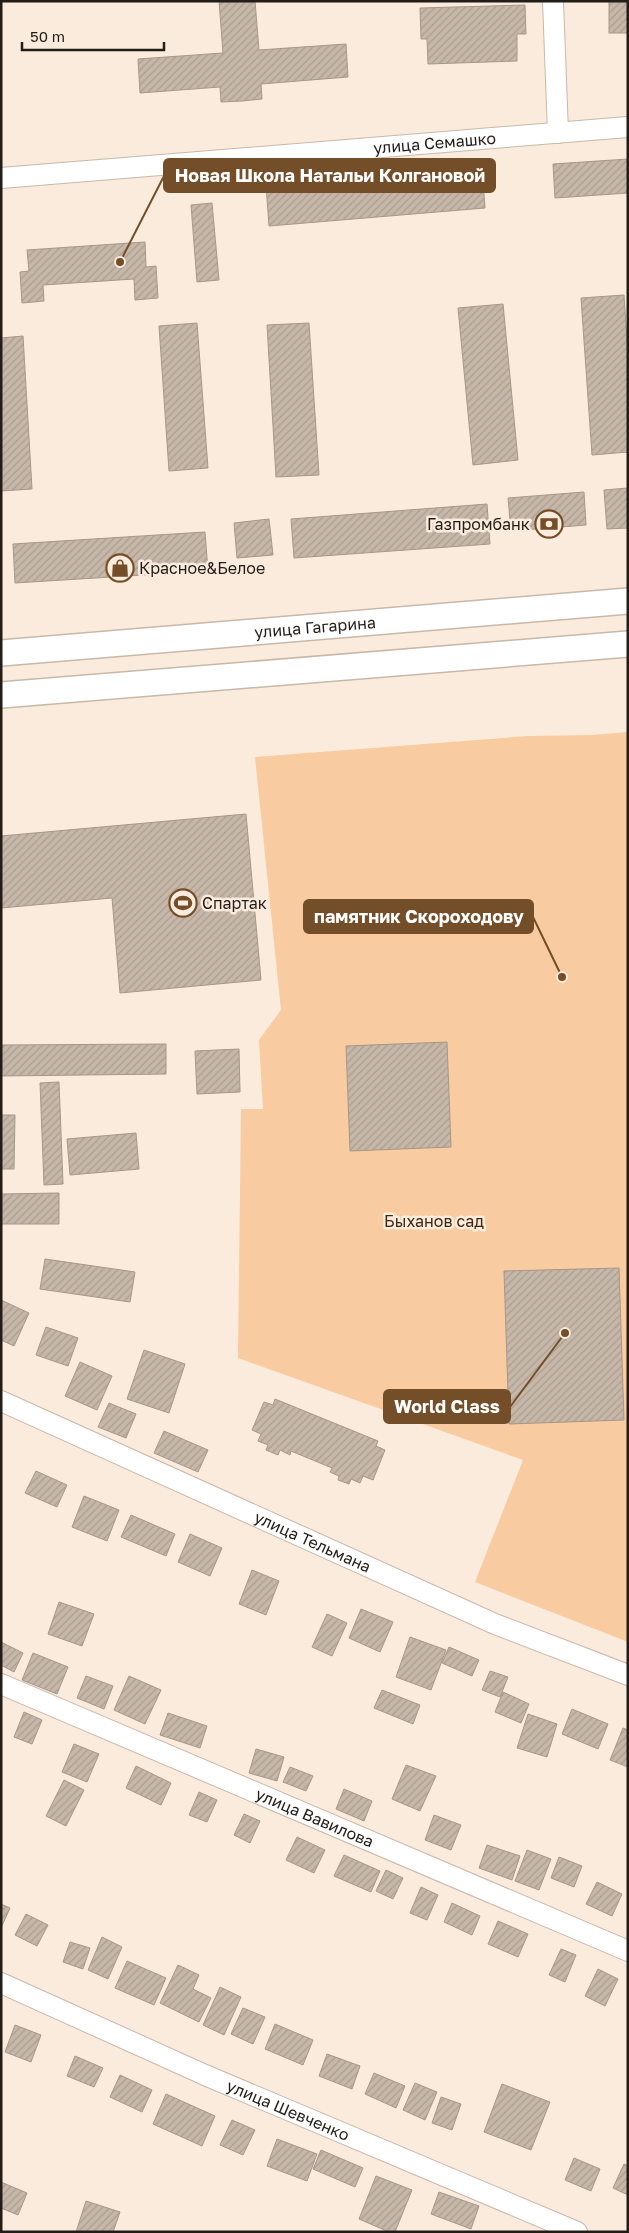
<svg xmlns="http://www.w3.org/2000/svg" width="629" height="2233" viewBox="0 0 629 2233" font-family="'Golos Text',sans-serif">
	<style>
		.park { fill: #f9cba0 }
		.building { fill: url(#building-hatch); stroke: #a6978a }
		.lines { fill: none; stroke-linecap: round; stroke-linejoin: round }
		.minor-casing { stroke: #c7b8aa; stroke-width: 22 }
		.major-casing { stroke: #c7b8aa; stroke-width: 28 }
		.minor { stroke: #fff; stroke-width: 20 }
		.major { stroke: #fff; stroke-width: 25 }
		.labels { text-anchor: middle; dominant-baseline: central; stroke-width: 5; stroke-linejoin: round; paint-order: stroke }
		.street-label { font-size: 16px; fill: #231d18; stroke: #fbebdd }
		.poi-label { font-size: 16px; fill: #231d18; stroke: #fbebdd; text-anchor: start }
		.park-label { font-size: 16px; fill: #3f270d; stroke: #fbebdd }
		.leader { fill: none; stroke: #734e29; stroke-width: 2 }
		.callout-dot { fill: #734e29; stroke: #fbebdd; stroke-width: 2 }
		.callout { fill: #734e29; stroke: #734e29; stroke-width: 2 }
		.callout-label { font-size: 18px; text-anchor: middle; font-weight: bold; fill: #fff }
	</style>
	<defs>
		<pattern id="building-hatch" width="6" height="6" patternUnits="userSpaceOnUse" patternTransform="scale(1.25)"><rect width="6" height="6" fill="#c6b7a9"/><path d="M-1 1l2-2M0 6l6-6M5 7l2-2" fill="none" stroke="#aa9d91"/></pattern>
	</defs>
	<rect width="100%" height="100%" fill="#fbebdd"/>
	<path class="park" d="M 628,732 L 628,1642 L 475,1582 L 523,1460 L 238,1358 L 241,1109 L 263,1109 L 259,1040 L 281,1010 L 255,757 L 529,736 L 592,735 Z"/>
	<g class="building">
		<path d="M 219,1 L 255,1 L 259,50 L 346,44 L 348,77 L 261,84 L 262,99 L 242,101 L 221,102 L 220,87 L 140,93 L 138,59 L 223,53 Z"/>
		<rect x="609" y="1" width="19" height="32"/>
		<path d="M 525,5 L 526,34 L 517,34 L 517,61 L 428,64 L 427,39 L 421,39 L 420,8 Z"/>
		<path d="M 628,159 L 628,193 L 555,198 L 553,164 Z"/>
		<path d="M 482,167 L 485,208 L 269,226 L 266,185 Z"/>
		<path d="M 212,203 L 219,280 L 197,282 L 191,205 Z"/>
		<path d="M 145,242 L 146,267 L 156,266 L 158,298 L 135,300 L 134,279 L 43,285 L 44,301 L 22,303 L 20,272 L 29,271 L 27,250 Z"/>
		<path d="M 624,295 L 628,355 L 628,452 L 592,455 L 581,298 Z"/>
		<path d="M 503,304 L 518,460 L 473,465 L 458,308 Z"/>
		<path d="M 197,323 L 208,468 L 169,471 L 159,326 Z"/>
		<path d="M 309,323 L 319,475 L 276,477 L 267,325 Z"/>
		<path d="M 23,336 L 32,489 L 1,491 L 1,338 Z"/>
		<path d="M 628,488 L 628,528 L 607,529 L 604,490 Z"/>
		<path d="M 584,492 L 586,525 L 511,531 L 508,498 Z"/>
		<path d="M 487,504 L 490,544 L 294,558 L 291,519 Z"/>
		<path d="M 269,519 L 273,555 L 237,558 L 234,523 Z"/>
		<path d="M 205,532 L 208,571 L 15,583 L 13,544 Z"/>
		<path d="M 246,814 L 261,980 L 120,993 L 112,898 L 1,908 L 1,836 Z"/>
		<path d="M 447,1042 L 451,1147 L 350,1151 L 346,1046 Z"/>
		<path d="M 166,1044 L 166,1074 L 1,1076 L 1,1045 Z"/>
		<path d="M 239,1049 L 240,1092 L 197,1094 L 195,1051 Z"/>
		<path d="M 59,1082 L 63,1184 L 44,1185 L 40,1083 Z"/>
		<path d="M 1,1115 L 15,1115 L 14,1169 L 1,1169 Z"/>
		<path d="M 136,1133 L 139,1169 L 70,1175 L 67,1139 Z"/>
		<path d="M 59,1193 L 59,1224 L 1,1224 L 1,1194 Z"/>
		<path d="M 45,1259 L 135,1272 L 130,1302 L 40,1289 Z"/>
		<path d="M 619,1268 L 624,1420 L 509,1424 L 504,1271 Z"/>
		<path d="M 1,1300 L 29,1313 L 14,1346 L 1,1340 Z"/>
		<path d="M 46,1327 L 78,1338 L 68,1366 L 36,1355 Z"/>
		<path d="M 144,1350 L 185,1364 L 169,1413 L 127,1399 Z"/>
		<path d="M 80,1362 L 112,1376 L 97,1410 L 65,1396 Z"/>
		<path d="M 275,1399 L 378,1441 L 376,1446 L 385,1450 L 373,1480 L 363,1476 L 360,1483 L 351,1479 L 349,1484 L 338,1480 L 339,1476 L 330,1472 L 332,1468 L 291,1451 L 290,1455 L 280,1450 L 278,1455 L 266,1450 L 268,1445 L 258,1441 L 261,1434 L 252,1430 L 264,1402 L 273,1405 Z"/>
		<path d="M 109,1403 L 136,1414 L 126,1438 L 98,1427 Z"/>
		<path d="M 164,1431 L 208,1450 L 198,1472 L 154,1453 Z"/>
		<path d="M 36,1471 L 67,1485 L 57,1507 L 25,1493 Z"/>
		<path d="M 84,1496 L 119,1510 L 107,1541 L 72,1527 Z"/>
		<path d="M 131,1515 L 175,1534 L 166,1556 L 121,1537 Z"/>
		<path d="M 190,1534 L 222,1548 L 210,1576 L 178,1562 Z"/>
		<path d="M 252,1570 L 279,1581 L 266,1615 L 239,1604 Z"/>
		<path d="M 59,1602 L 94,1614 L 82,1646 L 48,1634 Z"/>
		<path d="M 361,1609 L 393,1622 L 380,1652 L 349,1638 Z"/>
		<path d="M 327,1614 L 347,1623 L 332,1656 L 312,1647 Z"/>
		<path d="M 410,1637 L 446,1650 L 431,1690 L 396,1677 Z"/>
		<path d="M 1,1642 L 23,1653 L 14,1672 L 1,1665 Z"/>
		<path d="M 449,1647 L 479,1660 L 472,1676 L 442,1663 Z"/>
		<path d="M 33,1653 L 68,1667 L 57,1694 L 22,1680 Z"/>
		<path d="M 490,1671 L 508,1677 L 500,1697 L 482,1690 Z"/>
		<path d="M 86,1676 L 113,1686 L 104,1709 L 77,1698 Z"/>
		<path d="M 129,1676 L 161,1690 L 145,1724 L 114,1710 Z"/>
		<path d="M 382,1690 L 420,1705 L 413,1724 L 374,1708 Z"/>
		<path d="M 503,1692 L 529,1704 L 521,1723 L 495,1712 Z"/>
		<path d="M 572,1709 L 608,1724 L 598,1749 L 562,1734 Z"/>
		<path d="M 24,1712 L 42,1720 L 32,1744 L 14,1737 Z"/>
		<path d="M 168,1713 L 207,1726 L 200,1748 L 160,1735 Z"/>
		<path d="M 528,1714 L 557,1724 L 547,1757 L 517,1748 Z"/>
		<path d="M 623,1728 L 628,1730 L 628,1767 L 610,1760 Z"/>
		<path d="M 74,1744 L 99,1754 L 87,1782 L 62,1772 Z"/>
		<path d="M 256,1749 L 284,1757 L 277,1781 L 249,1773 Z"/>
		<path d="M 406,1765 L 436,1776 L 420,1811 L 392,1799 Z"/>
		<path d="M 136,1766 L 171,1783 L 161,1805 L 126,1788 Z"/>
		<path d="M 290,1767 L 313,1776 L 306,1791 L 283,1782 Z"/>
		<path d="M 64,1780 L 84,1790 L 66,1826 L 46,1816 Z"/>
		<path d="M 344,1789 L 372,1801 L 364,1821 L 336,1809 Z"/>
		<path d="M 199,1792 L 217,1800 L 207,1822 L 189,1815 Z"/>
		<path d="M 244,1814 L 260,1821 L 250,1843 L 234,1835 Z"/>
		<path d="M 434,1815 L 461,1825 L 451,1850 L 425,1840 Z"/>
		<path d="M 297,1837 L 325,1850 L 314,1873 L 286,1860 Z"/>
		<path d="M 487,1845 L 520,1856 L 512,1880 L 479,1868 Z"/>
		<path d="M 527,1850 L 551,1859 L 539,1890 L 515,1881 Z"/>
		<path d="M 344,1855 L 380,1871 L 371,1892 L 334,1876 Z"/>
		<path d="M 559,1857 L 582,1866 L 574,1887 L 551,1878 Z"/>
		<path d="M 386,1870 L 403,1878 L 393,1899 L 376,1891 Z"/>
		<path d="M 597,1882 L 622,1894 L 612,1916 L 586,1904 Z"/>
		<path d="M 421,1887 L 438,1895 L 427,1920 L 410,1913 Z"/>
		<path d="M 452,1903 L 480,1916 L 472,1935 L 444,1922 Z"/>
		<path d="M 1,1904 L 10,1908 L 1,1928 Z"/>
		<path d="M 26,1914 L 48,1925 L 37,1946 L 15,1935 Z"/>
		<path d="M 498,1921 L 528,1934 L 518,1957 L 488,1944 Z"/>
		<path d="M 102,1937 L 122,1947 L 108,1979 L 88,1970 Z"/>
		<path d="M 70,1942 L 90,1948 L 83,1969 L 63,1962 Z"/>
		<path d="M 561,1949 L 576,1955 L 565,1982 L 549,1975 Z"/>
		<path d="M 127,1961 L 166,1978 L 154,2005 L 115,1988 Z"/>
		<path d="M 178,1965 L 199,1975 L 193,1989 L 211,1998 L 199,2022 L 160,2003 Z"/>
		<path d="M 598,1969 L 618,1979 L 605,2006 L 585,1996 Z"/>
		<path d="M 220,1987 L 241,1997 L 224,2035 L 203,2025 Z"/>
		<path d="M 243,2008 L 265,2017 L 253,2044 L 231,2034 Z"/>
		<path d="M 275,2024 L 313,2040 L 303,2065 L 265,2049 Z"/>
		<path d="M 15,2025 L 41,2035 L 31,2062 L 5,2052 Z"/>
		<path d="M 327,2054 L 360,2066 L 352,2089 L 319,2076 Z"/>
		<path d="M 75,2056 L 103,2068 L 94,2087 L 67,2076 Z"/>
		<path d="M 374,2073 L 405,2086 L 396,2108 L 365,2094 Z"/>
		<path d="M 120,2075 L 152,2090 L 142,2112 L 110,2097 Z"/>
		<path d="M 415,2083 L 437,2092 L 425,2120 L 403,2110 Z"/>
		<path d="M 502,2084 L 550,2102 L 531,2150 L 484,2132 Z"/>
		<path d="M 166,2094 L 215,2116 L 202,2146 L 153,2124 Z"/>
		<path d="M 441,2097 L 461,2104 L 452,2130 L 432,2123 Z"/>
		<path d="M 232,2120 L 255,2130 L 243,2155 L 220,2145 Z"/>
		<path d="M 277,2139 L 317,2154 L 307,2181 L 267,2166 Z"/>
		<path d="M 321,2150 L 363,2168 L 355,2187 L 313,2169 Z"/>
		<path d="M 574,2158 L 600,2169 L 591,2191 L 565,2180 Z"/>
		<path d="M 624,2164 L 628,2166 L 628,2195 L 613,2188 Z"/>
		<path d="M 376,2176 L 412,2190 L 395,2232 L 389,2232 L 359,2219 Z"/>
		<path d="M 1,2182 L 27,2193 L 18,2215 L 1,2208 Z"/>
		<path d="M 439,2192 L 479,2206 L 471,2229 L 431,2214 Z"/>
		<path d="M 86,2201 L 120,2212 L 113,2232 L 76,2232 Z"/>
	</g>
	<g class="lines">
		<g class="minor-casing">
			<g id="minor">
				<path d="M 553,1 L 558,133"/>
				<path id="s1" d="M 1,178 L 628,127"/>
				<path id="s2" d="M 1,1401 L 495,1624 L 628,1675"/>
				<path id="s3" d="M 1,1684 L 628,1951"/>
				<path id="s4" d="M 1,1983 L 205,2075 L 577,2232"/>
			</g>
		</g>
		<g class="major-casing">
			<g id="major">
				<path id="s5" d="M 1,653 L 628,601"/>
				<path d="M 1,695 L 628,644"/>
			</g>
		</g>
		<use href="#minor" class="minor"/>
		<use href="#major" class="major"/>
	</g>
	<defs>
		<g id="bank-ring" transform="scale(1.4375)"><circle r="9.5" fill="#fbebdd" stroke="#734e29" stroke-width="1.5"/><path d="M-6-4H6V4H-6ZM0-2.3a2.3 2.3 0 1 0 0 4.6a2.3 2.3 0 1 0 0-4.6Z" fill="#734e29"/></g>
		<g id="shop-ring" transform="scale(1.4375)"><circle r="9.5" fill="#fbebdd" stroke="#734e29" stroke-width="1.5"/><path d="M-5-2.5h2.3a2.7 3.5 0 0 1 5.4 0H5L5.5 6h-11ZM-1.5-2.5h3a1.5 2.3 0 0 0-3 0Z" fill="#734e29"/></g>
		<g id="stadium-ring" transform="scale(1.4375)"><circle r="9.5" fill="#fbebdd" stroke="#734e29" stroke-width="1.5"/><path d="M0-5a6.5 5 0 1 0 0 10a6.5 5 0 1 0 0-10ZM-3.5-1.8h7v3.6h-7Z" fill="#734e29"/></g>
	</defs>
	<g fill-rule="evenodd">
		<use href="#bank-ring" x="549" y="524"/>
		<use href="#shop-ring" x="120" y="568"/>
		<use href="#stadium-ring" x="183" y="903"/>
	</g>
	<g class="labels">
		<g class="street-label">
			<text stroke="none"><textPath href="#s1" startOffset="435">улица Семашко</textPath></text>
			<text stroke="none"><textPath href="#s5" startOffset="315">улица Гагарина</textPath></text>
			<text stroke="none"><textPath href="#s2" startOffset="342">улица Тельмана</textPath></text>
			<text stroke="none"><textPath href="#s3" startOffset="341">улица Вавилова</textPath></text>
			<text stroke="none"><textPath href="#s4" startOffset="314">улица Шевченко</textPath></text>
		</g>
		<g class="poi-label">
			<text x="530" y="524" text-anchor="end">Газпромбанк</text>
			<text x="139" y="568">Красное&amp;Белое</text>
			<text x="202" y="903">Спартак</text>
		</g>
		<g class="park-label">
			<text x="434" y="1221">Быханов сад</text>
		</g>
	</g>
	<path class="leader" d="M120 262L164 176M562 977L533 917M565 1333L510 1407"/>
	<g class="callout-dot">
		<circle cx="120" cy="262" r="5"/>
		<circle cx="562" cy="977" r="5"/>
		<circle cx="565" cy="1333" r="5"/>
	</g>
	<g class="callout">
		<rect x="164" y="159" width="331" height="33" rx="5"/>
		<rect x="304" y="900" width="229" height="33" rx="5"/>
		<rect x="384" y="1390" width="126" height="33" rx="5"/>
	</g>
	<g class="callout-label">
		<text x="330" y="182">Новая Школа Натальи Колгановой</text>
		<text x="419" y="923">памятник Скороходову</text>
		<text x="447" y="1413">World Class</text>
	</g>
	<rect width="629" height="2233" fill="none" stroke="#231d18" stroke-width="5"/>
	<path d="M22 42v8h142v-8" fill="none" stroke="#231d18" stroke-width="2.5"/>
	<text x="30" y="42" font-size="15" fill="#231d18" stroke="#fbebdd" stroke-width="4" paint-order="stroke">50 m</text>
</svg>
